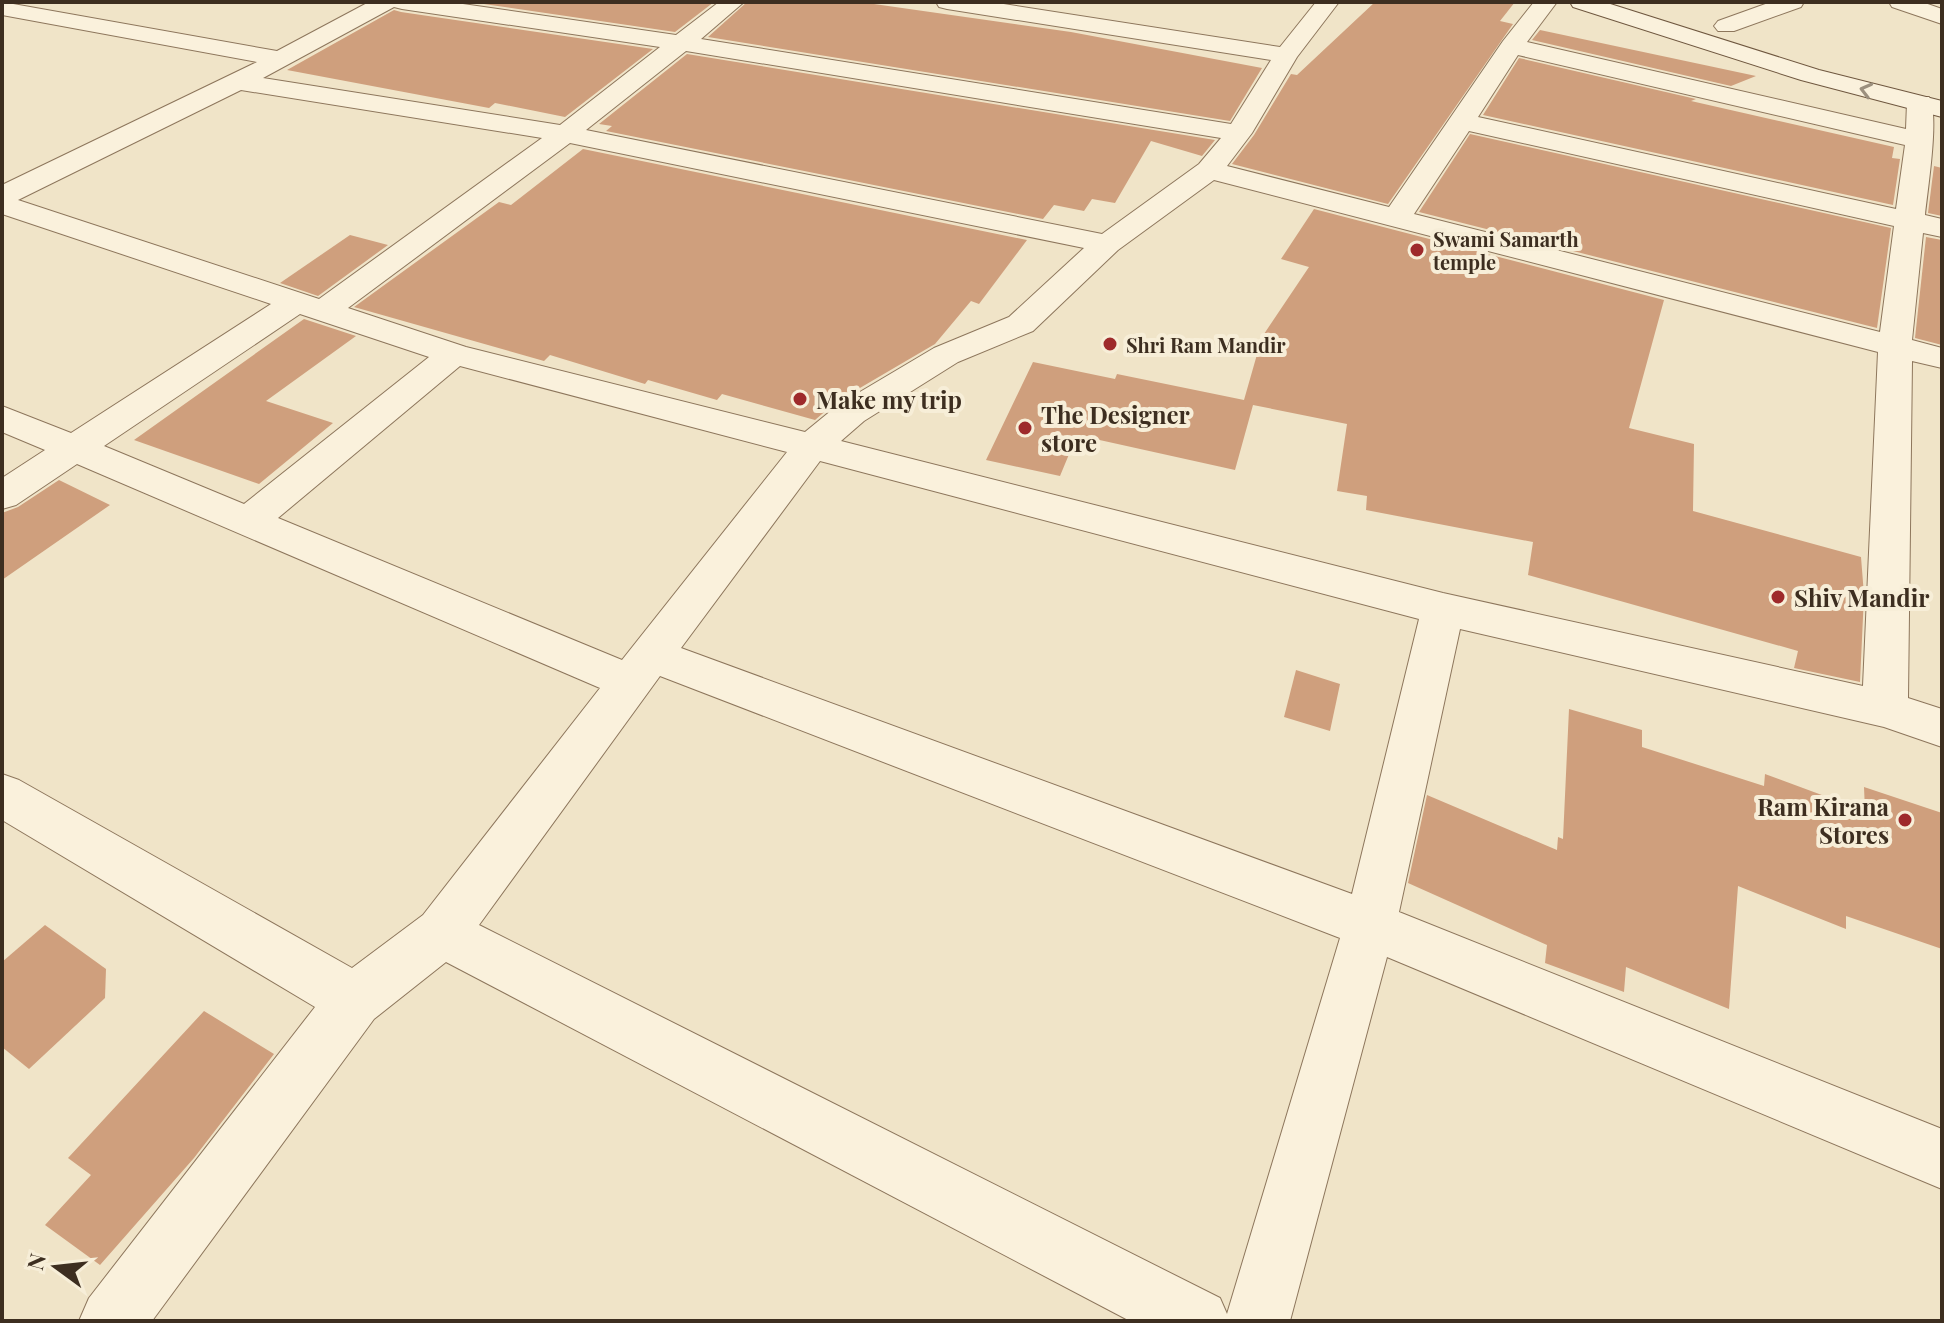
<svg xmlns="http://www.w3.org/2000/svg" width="1944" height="1323" viewBox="0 0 1944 1323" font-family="'Playfair Display',serif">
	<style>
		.building { fill: #cf9f7d }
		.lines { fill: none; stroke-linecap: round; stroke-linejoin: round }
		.street-casing { stroke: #8d765c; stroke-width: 2 }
		.secondary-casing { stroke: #6f573f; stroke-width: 2 }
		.street { fill: #faf1dc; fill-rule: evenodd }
		.secondary { fill: #faf1dc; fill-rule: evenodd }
		.oneway { stroke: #9c907e }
		.poi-dot { fill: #9e2a2b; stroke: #f7eed8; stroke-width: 3 }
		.labels { text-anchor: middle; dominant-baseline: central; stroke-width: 8; stroke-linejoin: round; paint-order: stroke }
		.far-poi-label { font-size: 20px; font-weight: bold; fill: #3d2e20; stroke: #f7eed8; text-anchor: start }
		.poi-label { font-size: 24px; font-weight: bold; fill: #3d2e20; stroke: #f7eed8; text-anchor: start }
	</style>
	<rect width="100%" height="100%" fill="#f0e4c8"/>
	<g class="building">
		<path d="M 470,2 L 714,2 L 675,32 Z"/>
		<path d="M 747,2 L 860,2 L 1071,32 L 1262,68 L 1230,121 L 708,37 Z"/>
		<path d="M 1375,2 L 1515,2 L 1500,21 L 1513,24 L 1388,204 L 1232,164 L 1254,135 L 1291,74 L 1297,75 Z"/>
		<path d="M 394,10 L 401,12 L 653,49 L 565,117 L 495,103 L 489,108 L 287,70 Z"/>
		<path d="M 1540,30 L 1756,76 L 1731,86 L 1532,40 Z"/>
		<path d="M 687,54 L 1215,140 L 1202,156 L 1151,141 L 1115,203 L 1092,199 L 1084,211 L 1054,205 L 1043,219 L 606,131 L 612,126 L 599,124 Z"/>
		<path d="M 1519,58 L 1696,99 L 1691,101 L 1894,147 L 1892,158 L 1900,159 L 1893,205 L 1483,115 Z"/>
		<path d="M 1470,134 L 1891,228 L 1877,328 L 1419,212 Z"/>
		<path d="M 583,149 L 1027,240 L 979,304 L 971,301 L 935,344 L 836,402 L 815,420 L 722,394 L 717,400 L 648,380 L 645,384 L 550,355 L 544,361 L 354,307 L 499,202 L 511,205 Z"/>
		<path d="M 1934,166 L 1942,168 L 1942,216 L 1928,213 Z"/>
		<path d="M 1314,209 L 1664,300 L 1629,428 L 1694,444 L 1693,511 L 1861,557 L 1864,595 L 1860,682 L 1794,668 L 1798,651 L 1528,575 L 1533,542 L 1366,510 L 1367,496 L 1337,491 L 1347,424 L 1253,405 L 1235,470 L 1077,435 L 1060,476 L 986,460 L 1033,362 L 1115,379 L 1117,374 L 1244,400 L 1262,337 L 1309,267 L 1281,259 Z"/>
		<path d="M 350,235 L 388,245 L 318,296 L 280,283 Z"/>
		<path d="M 1926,237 L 1942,240 L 1942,345 L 1915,338 Z"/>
		<path d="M 304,319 L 356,336 L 266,401 L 333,423 L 259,484 L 134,440 Z"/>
		<path d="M 59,480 L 110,505 L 2,580 L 2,513 L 18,507 Z"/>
		<path d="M 1296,670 L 1340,684 L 1330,731 L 1284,717 Z"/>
		<path d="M 1569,709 L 1642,730 L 1642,747 L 1764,786 L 1765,774 L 1865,811 L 1864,787 L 1942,813 L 1942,949 L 1846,916 L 1846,929 L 1738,886 L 1729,1009 L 1626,967 L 1624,992 L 1545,963 L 1547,945 L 1408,883 L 1427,795 L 1557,850 L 1558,837 L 1563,839 Z"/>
		<path d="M 45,925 L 106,969 L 105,998 L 29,1069 L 2,1047 L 2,962 Z"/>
		<path d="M 204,1011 L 274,1054 L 194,1158 L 100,1265 L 45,1225 L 91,1175 L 68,1158 Z"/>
	</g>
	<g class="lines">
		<g class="street-casing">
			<g id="street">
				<path d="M 2,2 L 277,51 L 369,2 L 449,2 L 676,35 L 719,2 L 744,2 L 701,39 L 1231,124 L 1271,60 L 947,9 L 939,7 L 936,2 L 991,2 L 1280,47 L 1316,2 L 1339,2 L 1297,57 L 1252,133 L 1227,166 L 1389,207 L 1503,41 L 1534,2 L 1557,2 L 1527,42 L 1906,129 L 1907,103 L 1911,97 L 1929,97 C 1940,113 1927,193 1925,215 L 1942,219 L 1942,237 L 1923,233 L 1912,340 L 1942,348 L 1942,368 L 1912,361 L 1908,698 L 1942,709 L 1942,747 L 1884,727 L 1460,629 L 1399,912 L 1942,1129 L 1942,1189 L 1387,957 L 1290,1321 L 1130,1321 L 446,962 L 374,1019 L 152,1321 L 79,1321 L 89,1298 L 315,1007 L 2,820 L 2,774 L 19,780 L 352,968 L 423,915 L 600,688 L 77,464 L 16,505 L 2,509 L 2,478 L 45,450 L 2,432 L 2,406 L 71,433 L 271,304 L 2,214 L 2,185 L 257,62 L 2,15 ZM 394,7 L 402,9 L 660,47 L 560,125 L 263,78 ZM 686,51 L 1221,138 L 1199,164 L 1102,234 L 586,130 ZM 1518,55 L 1905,145 L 1896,209 L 1478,117 ZM 241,90 L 542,138 L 319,299 L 18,200 ZM 1469,131 L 1894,226 L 1880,332 L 1414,214 ZM 570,143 L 1084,248 L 1009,317 L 934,348 L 838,405 L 805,432 L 466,347 L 348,308 ZM 1214,180 L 1878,352 L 1863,686 L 1443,593 L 841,441 L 864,421 L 958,362 L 1033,331 L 1118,250 ZM 300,314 L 429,357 L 244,504 L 104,446 ZM 460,366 L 787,452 L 622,660 L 278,518 ZM 820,461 L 1419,619 L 1352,894 L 681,648 ZM 660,676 L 1340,938 L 1227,1314 L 1220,1298 L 479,925 Z"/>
				<path d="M 1771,2 L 1804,2 L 1801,7 L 1734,31 L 1718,31 L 1714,26 L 1718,21 Z"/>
				<path d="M 1889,2 L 1922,2 L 1942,9 L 1942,24 L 1892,7 Z"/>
			</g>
		</g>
		<g class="secondary-casing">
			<path id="secondary" d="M 1570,2 L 1604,2 L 1819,70 L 1942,101 L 1942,117 L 1801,80 L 1573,7 Z"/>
		</g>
		<use href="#street" class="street"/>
		<use href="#secondary" class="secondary"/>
	</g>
	<defs><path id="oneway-chevron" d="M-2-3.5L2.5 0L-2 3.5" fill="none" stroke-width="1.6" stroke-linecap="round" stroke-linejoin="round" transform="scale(2)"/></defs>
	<use class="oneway" href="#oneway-chevron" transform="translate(1866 90) rotate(-166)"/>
	<g class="poi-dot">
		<circle cx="1417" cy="250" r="8"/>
		<circle cx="1110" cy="344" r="8"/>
		<circle cx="800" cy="399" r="8"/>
		<circle cx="1025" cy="428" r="8"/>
		<circle cx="1778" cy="597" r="8"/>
		<circle cx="1905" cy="820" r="8"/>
	</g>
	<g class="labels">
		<g class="far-poi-label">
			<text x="1433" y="238">Swami Samarth<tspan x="1433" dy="23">temple</tspan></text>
			<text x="1126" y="344">Shri Ram Mandir</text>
		</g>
		<g class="poi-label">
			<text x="816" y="399">Make my trip</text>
			<text x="1041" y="414">The Designer<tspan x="1041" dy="28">store</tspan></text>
			<text x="1794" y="597">Shiv Mandir</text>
			<text x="1889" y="806" text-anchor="end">Ram Kirana<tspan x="1889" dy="28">Stores</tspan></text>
		</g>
	</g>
	<rect width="1944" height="1323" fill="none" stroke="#3d2e20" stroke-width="8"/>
	<g transform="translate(56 1267) rotate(285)" stroke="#f7eed8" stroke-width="6" paint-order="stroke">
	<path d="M0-6L14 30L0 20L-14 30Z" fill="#3d2e20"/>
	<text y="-12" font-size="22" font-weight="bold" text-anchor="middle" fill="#3d2e20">N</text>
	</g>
</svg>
